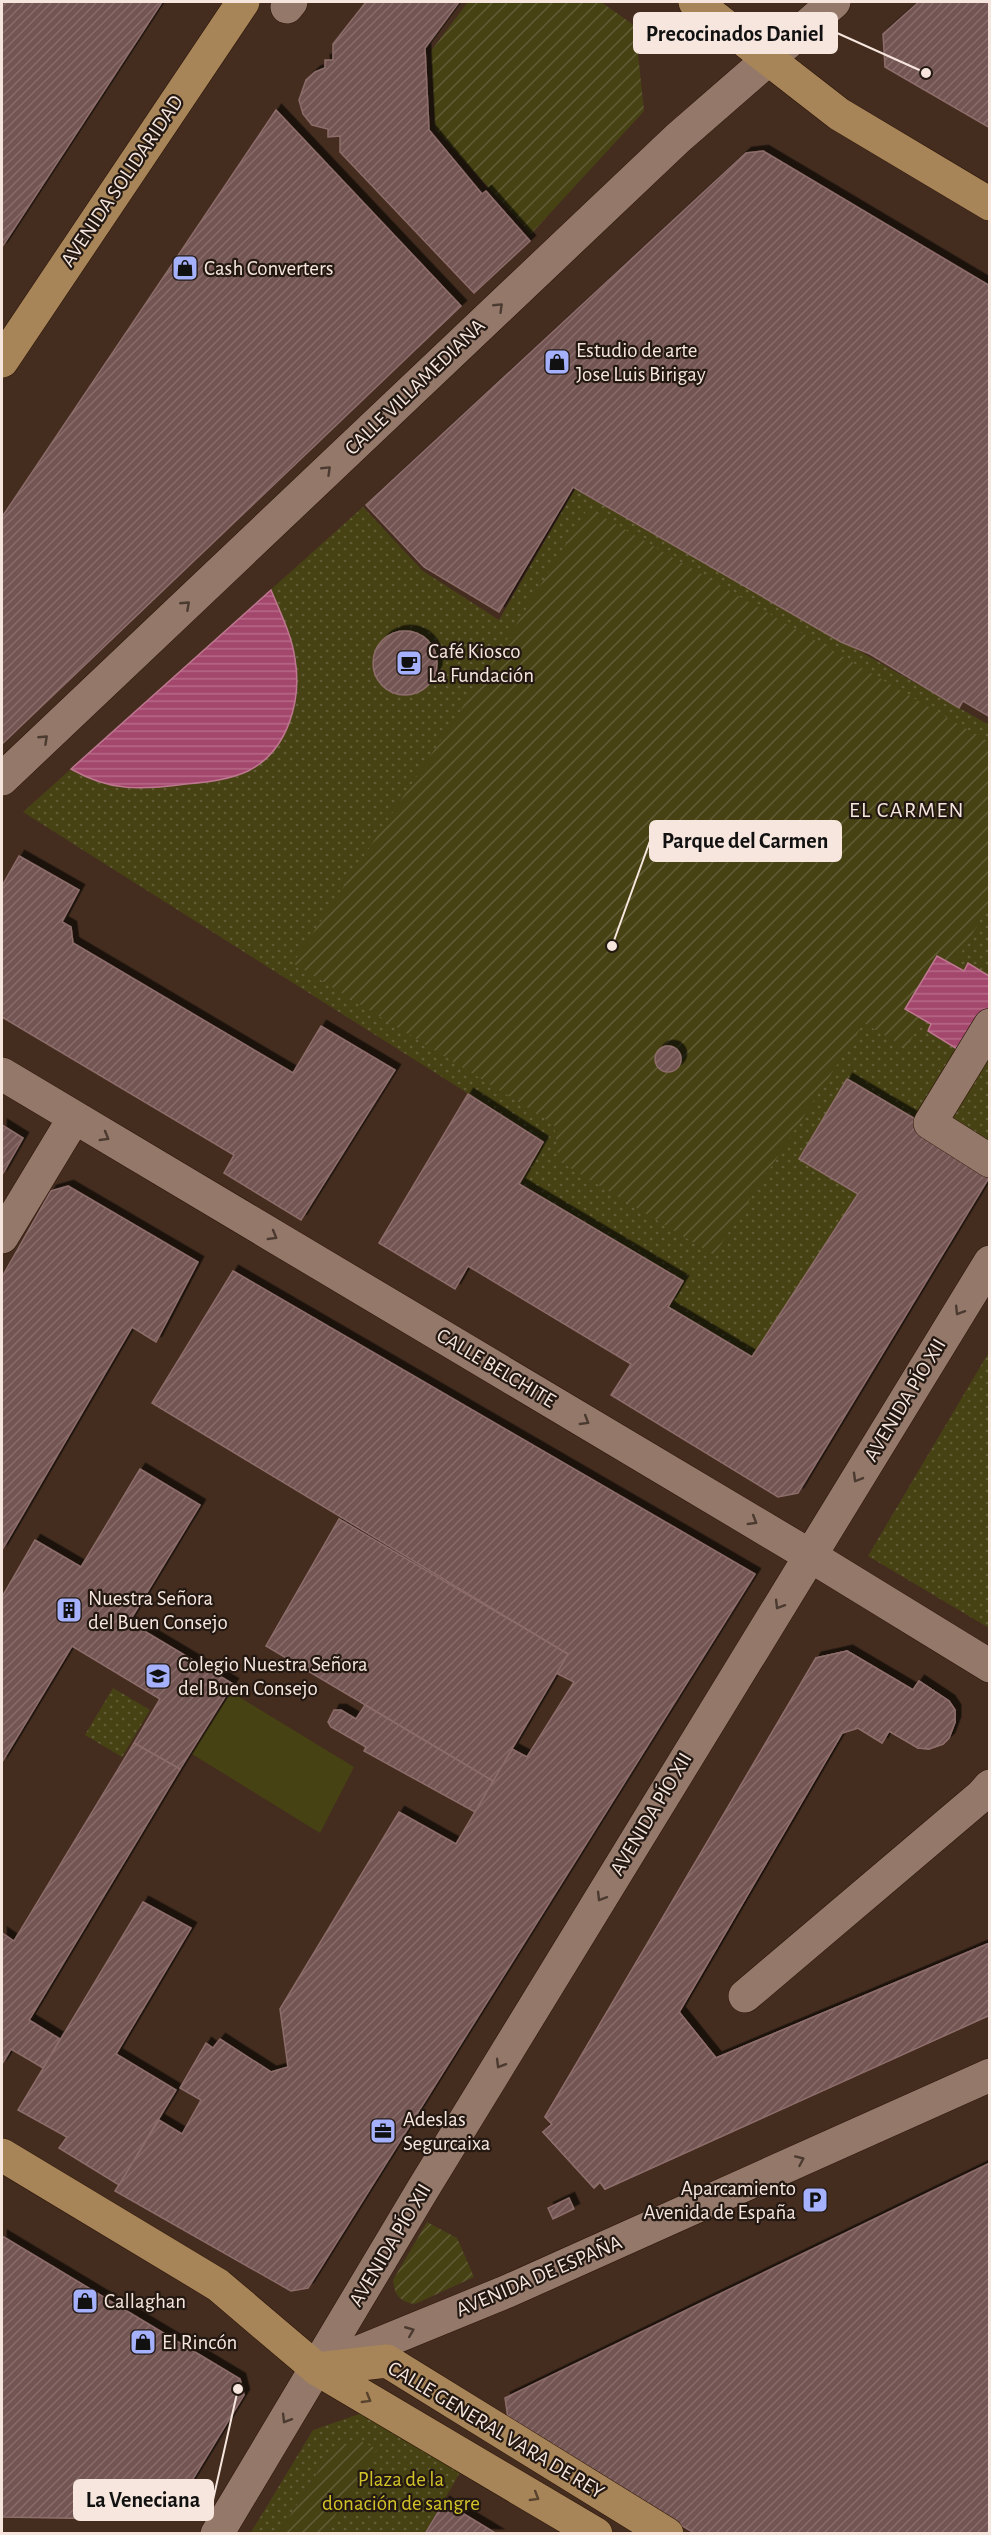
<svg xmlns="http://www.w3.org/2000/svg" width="991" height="2535" viewBox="0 0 991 2535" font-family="'Alegreya Sans',sans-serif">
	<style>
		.park { fill: url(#park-dots) }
		.garden { fill: url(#garden-furrows) }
		.pitch { fill: #474214 }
		.water { fill: url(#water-rules); stroke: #bd778f; stroke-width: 1.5 }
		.building { fill: url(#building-hatch); stroke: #8d6d6b; stroke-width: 1.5; fill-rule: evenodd; filter: url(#shadow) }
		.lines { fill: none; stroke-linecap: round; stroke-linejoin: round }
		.minor-casing { stroke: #2a1408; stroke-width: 34 }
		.major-casing { stroke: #2a1408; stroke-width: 34 }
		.minor { stroke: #947869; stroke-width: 33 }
		.major { stroke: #a88558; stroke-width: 33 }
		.oneway { stroke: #4b3a30 }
		.oneway2 { stroke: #58442e }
		.labels { text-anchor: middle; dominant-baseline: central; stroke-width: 4.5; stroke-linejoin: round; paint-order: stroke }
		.street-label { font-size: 21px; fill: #f6e6de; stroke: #231812 }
		.poi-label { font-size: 21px; fill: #f6e6de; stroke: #231812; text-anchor: start }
		.park-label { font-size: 21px; fill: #d2c329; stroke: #231812 }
		.neighbourhood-label { font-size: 22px; letter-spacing: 1.5px; fill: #f6e6de; stroke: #231812 }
		.leader { fill: none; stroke: #f6e6de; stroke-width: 2 }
		.callout-dot { fill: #f6e6de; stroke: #231812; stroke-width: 2 }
		.callout { fill: #f6e6de; stroke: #f6e6de; stroke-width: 2 }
		.callout-label { font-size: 22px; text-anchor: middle; font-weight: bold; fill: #111 }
	</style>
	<defs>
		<pattern id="park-dots" width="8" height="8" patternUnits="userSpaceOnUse" patternTransform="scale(1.5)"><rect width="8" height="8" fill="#474214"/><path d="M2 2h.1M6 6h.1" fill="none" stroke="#625d36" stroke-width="1.8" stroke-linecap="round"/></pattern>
		<pattern id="garden-furrows" width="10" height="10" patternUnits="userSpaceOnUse" patternTransform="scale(1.5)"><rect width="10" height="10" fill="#474214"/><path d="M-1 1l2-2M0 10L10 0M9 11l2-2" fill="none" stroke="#625d36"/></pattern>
		<pattern id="water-rules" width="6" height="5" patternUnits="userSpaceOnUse" patternTransform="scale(1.5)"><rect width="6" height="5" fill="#a4476d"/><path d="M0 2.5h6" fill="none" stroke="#b66a88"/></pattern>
		<pattern id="building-hatch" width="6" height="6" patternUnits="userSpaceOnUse" patternTransform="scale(1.5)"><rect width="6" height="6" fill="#735452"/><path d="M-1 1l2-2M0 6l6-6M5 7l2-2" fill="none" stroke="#886d6a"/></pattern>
		<filter id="shadow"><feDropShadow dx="5.5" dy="-5.5" stdDeviation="0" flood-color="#0009"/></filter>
	</defs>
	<rect width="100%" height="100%" fill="#442d1f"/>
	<g class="park">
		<path d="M 575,489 L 989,725 L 989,1163 L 800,1159 L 858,1194 L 752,1357 L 668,1307 L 519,1184 L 543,1141 L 23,812 L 363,507 L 423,571 L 499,620 Z"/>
		<path d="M 989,1352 L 989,1628 L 868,1556 Z"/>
		<path d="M 113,1688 L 150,1710 L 122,1757 L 85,1735 Z"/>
		<path d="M 362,2413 L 462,2469 L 425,2533 L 324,2533 L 376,2449 L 329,2454 L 279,2533 L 250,2534 L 313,2430 Z"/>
	</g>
	<g class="garden">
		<path d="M 468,2 L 601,2 L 635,26 L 644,111 L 531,234 L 435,129 L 431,51 Z"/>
		<path d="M 588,508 L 989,742 L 989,905 L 906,1048 L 864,1023 L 714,1255 L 559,1161 L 554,1124 L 293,963 L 503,646 Z"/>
		<path d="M 427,2222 L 457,2238 L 474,2277 L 415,2304 C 400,2302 394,2295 393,2280 Z"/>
		<path d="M 360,2441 L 377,2449 L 324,2533 L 279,2533 L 329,2454 L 338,2446 Z"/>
	</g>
	<path class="pitch" d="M 231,1692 L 354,1767 L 320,1833 L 192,1754 Z"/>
	<g class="water">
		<path d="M 271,590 C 280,612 292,636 295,659 C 302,700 288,751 248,771 C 229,780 206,782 186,784 C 141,790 111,792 71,769 Z"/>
		<path d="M 937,956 L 964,971 L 968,963 L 989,976 L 989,1013 L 965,1054 L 928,1031 L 931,1024 L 905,1009 Z"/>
	</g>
	<g class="building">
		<path d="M 2,2 L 162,2 L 2,247 Z"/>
		<path d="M 366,2 L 459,2 L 425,48 L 429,130 L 482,194 L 486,191 L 530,241 L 474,293 L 340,152 L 340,136 L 328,137 L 328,129 L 312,125 L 303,114 L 299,100 L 306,80 L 315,72 L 325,68 L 325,60 L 333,60 L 333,44 Z"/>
		<path d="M 919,2 L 990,2 L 990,128 L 885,67 L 883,34 Z"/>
		<path d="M 276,110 L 461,306 L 2,744 L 2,517 Z"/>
		<path d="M 763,151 L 990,286 L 990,717 L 963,701 L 959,708 L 870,654 L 841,642 L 573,487 L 499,612 L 424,567 L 366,505 L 746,153 Z"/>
		<circle cx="405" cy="663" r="32"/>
		<path d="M 19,856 L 79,890 L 62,922 L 71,927 L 73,943 L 293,1073 L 321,1026 L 395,1070 L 301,1220 L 224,1173 L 234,1155 L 2,1017 L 2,886 Z"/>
		<circle cx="668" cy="1059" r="13"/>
		<path d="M 847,1079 L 990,1163 L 990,1176 L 798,1493 L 778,1497 L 611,1395 L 631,1364 L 468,1266 L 455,1289 L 379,1243 L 468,1094 L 543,1142 L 519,1184 L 683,1281 L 668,1307 L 752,1357 L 858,1194 L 799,1159 Z"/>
		<path d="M 2,1125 L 23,1138 L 2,1175 Z"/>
		<path d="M 68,1186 L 198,1262 L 156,1342 L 132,1327 L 2,1550 L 2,1277 L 51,1191 Z"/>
		<path d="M 233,1271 L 755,1574 L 308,2288 L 291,2291 L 115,2191 L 159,2120 L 182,2134 L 201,2100 L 180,2088 L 206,2043 L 213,2048 L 220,2039 L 271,2072 L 288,2067 L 280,2009 L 399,1812 L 456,1844 L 512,1749 L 527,1757 L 574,1682 L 556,1673 L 568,1654 L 152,1403 Z"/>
		<path d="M 140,1469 L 200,1505 L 129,1622 L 233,1684 L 180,1769 L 134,1743 L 160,1699 L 72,1646 L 2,1762 L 2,1597 L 35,1540 L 81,1567 Z"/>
		<path d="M 339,1519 L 568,1654 L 493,1781 L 266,1646 Z"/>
		<path d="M 847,1651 L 913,1690 L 919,1681 L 949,1701 L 955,1710 L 955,1722 L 949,1738 L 943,1744 L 929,1749 L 918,1748 L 889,1731 L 882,1743 L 858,1728 L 842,1733 L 679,2012 L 716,2058 L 990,1943 L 990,2015 L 605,2189 L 600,2182 L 594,2188 L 543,2132 L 552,2124 L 545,2117 L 816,1658 ZM 659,2034 L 706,2086 L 620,2123 L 611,2112 Z"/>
		<path d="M 847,1651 L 913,1690 L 919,1681 L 949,1701 L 955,1710 L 955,1722 L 949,1738 L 943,1744 L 929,1749 L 918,1748 L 889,1731 L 882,1743 L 858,1728 L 842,1733 L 679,2012 L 716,2058 L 990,1943 L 990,2015 L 605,2189 L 600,2182 L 594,2188 L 543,2132 L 552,2124 L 545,2117 L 816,1658 Z"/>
		<path d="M 365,1705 L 493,1781 L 475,1812 L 364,1751 L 366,1747 L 331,1727 L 328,1722 L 334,1710 L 341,1710 L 356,1719 Z"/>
		<path d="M 134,1743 L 180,1769 L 29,2020 L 60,2039 L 43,2068 L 11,2049 L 2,2064 L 2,1933 L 14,1941 Z"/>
		<path d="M 143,1902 L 191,1928 L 116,2054 L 176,2090 L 119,2185 L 59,2148 L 67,2137 L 18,2110 Z"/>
		<path d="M 990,2163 L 990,2534 L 696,2534 L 509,2425 L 505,2398 Z"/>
		<path d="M 569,2198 L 574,2209 L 553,2219 L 548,2208 Z"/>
		<path d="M 2,2236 L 240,2379 L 244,2395 L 168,2520 L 2,2517 Z"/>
		<path d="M 444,2502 L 497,2534 L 425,2534 Z"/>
	</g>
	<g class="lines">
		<g class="minor-casing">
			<g id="minor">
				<path d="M 287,7 L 291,2"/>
				<path d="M 2,779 L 678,138 L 834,2"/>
				<path d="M 990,1025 L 930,1123 L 990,1161"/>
				<path d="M 2,1074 L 809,1555 L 990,1666"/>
				<path d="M 2,1237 L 74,1118"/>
				<path d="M 745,1996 L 982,1795 L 990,1786"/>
				<path d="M 332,2363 L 508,2291 L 990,2075"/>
				<path d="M 217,2534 L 423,2189 L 990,1262"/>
			</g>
		</g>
		<g class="major-casing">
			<g id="major">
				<path d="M 695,2 L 839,114 L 990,204"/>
				<path d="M 2,361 L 243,2"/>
				<path d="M 2,2155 L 218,2285 L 317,2369 L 596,2534"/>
				<path d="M 317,2369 L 387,2361 L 667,2534"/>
			</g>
		</g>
		<use href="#minor" class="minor"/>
		<use href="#major" class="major"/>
	</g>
	<defs><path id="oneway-chevron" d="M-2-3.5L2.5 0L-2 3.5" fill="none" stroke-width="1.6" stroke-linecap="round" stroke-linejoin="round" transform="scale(1.5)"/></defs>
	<g class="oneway">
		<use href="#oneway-chevron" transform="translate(499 307) rotate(-44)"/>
		<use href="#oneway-chevron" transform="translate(327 470) rotate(-44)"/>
		<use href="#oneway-chevron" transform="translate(186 605) rotate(-43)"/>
		<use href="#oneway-chevron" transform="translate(44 739) rotate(-43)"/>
		<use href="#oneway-chevron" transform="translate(105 1137) rotate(30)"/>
		<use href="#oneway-chevron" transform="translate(273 1236) rotate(30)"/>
		<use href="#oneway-chevron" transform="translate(959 1311) rotate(122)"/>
		<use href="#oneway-chevron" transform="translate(585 1421) rotate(31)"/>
		<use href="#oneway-chevron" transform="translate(857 1478) rotate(120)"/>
		<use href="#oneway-chevron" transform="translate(753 1521) rotate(31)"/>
		<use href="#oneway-chevron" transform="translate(779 1605) rotate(121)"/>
		<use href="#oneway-chevron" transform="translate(601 1897) rotate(121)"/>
		<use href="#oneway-chevron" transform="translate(500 2064) rotate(121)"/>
		<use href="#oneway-chevron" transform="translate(800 2160) rotate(-24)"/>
		<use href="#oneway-chevron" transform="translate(410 2331) rotate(-22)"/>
		<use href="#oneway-chevron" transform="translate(286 2419) rotate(121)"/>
	</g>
	<g class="oneway2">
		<use href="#oneway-chevron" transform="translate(367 2399) rotate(30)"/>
		<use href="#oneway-chevron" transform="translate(535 2497) rotate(31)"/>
	</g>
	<defs>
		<g id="shop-square" transform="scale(1.35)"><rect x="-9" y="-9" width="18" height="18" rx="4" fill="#a5b1fc" stroke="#231812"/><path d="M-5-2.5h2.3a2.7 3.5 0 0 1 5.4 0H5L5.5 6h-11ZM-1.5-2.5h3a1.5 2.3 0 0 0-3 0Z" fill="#111"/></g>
		<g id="cafe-square" transform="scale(1.35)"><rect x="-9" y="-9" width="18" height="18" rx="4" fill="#a5b1fc" stroke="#231812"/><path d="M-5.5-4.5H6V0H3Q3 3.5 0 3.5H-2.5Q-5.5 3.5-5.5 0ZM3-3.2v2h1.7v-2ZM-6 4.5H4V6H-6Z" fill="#111"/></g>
		<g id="building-square" transform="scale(1.35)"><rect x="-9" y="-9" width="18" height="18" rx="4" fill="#a5b1fc" stroke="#231812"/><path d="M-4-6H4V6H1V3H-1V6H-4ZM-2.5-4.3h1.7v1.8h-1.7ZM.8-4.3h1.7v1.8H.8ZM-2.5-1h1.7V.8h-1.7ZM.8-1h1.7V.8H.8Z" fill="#111"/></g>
		<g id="school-square" transform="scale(1.35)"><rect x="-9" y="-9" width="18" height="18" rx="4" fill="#a5b1fc" stroke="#231812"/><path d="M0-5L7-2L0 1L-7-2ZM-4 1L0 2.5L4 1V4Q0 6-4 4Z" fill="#111"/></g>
		<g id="office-square" transform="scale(1.35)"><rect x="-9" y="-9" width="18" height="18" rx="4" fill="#a5b1fc" stroke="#231812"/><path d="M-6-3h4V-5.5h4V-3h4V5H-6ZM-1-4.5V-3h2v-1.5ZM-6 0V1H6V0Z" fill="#111"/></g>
		<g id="parking-square" transform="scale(1.35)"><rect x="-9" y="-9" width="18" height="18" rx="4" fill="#a5b1fc" stroke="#231812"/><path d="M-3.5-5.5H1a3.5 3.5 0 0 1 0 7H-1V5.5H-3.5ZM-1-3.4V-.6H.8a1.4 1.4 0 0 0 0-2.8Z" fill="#111"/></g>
	</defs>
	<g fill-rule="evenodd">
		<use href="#shop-square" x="185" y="268"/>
		<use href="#shop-square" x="557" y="362"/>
		<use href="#cafe-square" x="409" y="663"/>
		<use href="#building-square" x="69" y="1610"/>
		<use href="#school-square" x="158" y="1676"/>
		<use href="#office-square" x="383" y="2131"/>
		<use href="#parking-square" x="815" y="2200"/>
		<use href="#shop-square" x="85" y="2301"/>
		<use href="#shop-square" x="143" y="2342"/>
	</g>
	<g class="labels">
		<g class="street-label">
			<text transform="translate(122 181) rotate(-56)">AVENIDA SOLIDARIDAD</text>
			<text transform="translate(415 387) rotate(-44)">CALLE VILLAMEDIANA</text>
			<text transform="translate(496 1368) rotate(31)">CALLE BELCHITE</text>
			<text transform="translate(905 1400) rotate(-59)">AVENIDA PÍO XII</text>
			<text transform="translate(651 1814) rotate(-59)">AVENIDA PÍO XII</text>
			<text transform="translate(390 2245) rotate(-59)">AVENIDA PÍO XII</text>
			<text transform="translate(539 2276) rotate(-23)">AVENIDA DE ESPAÑA</text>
			<text transform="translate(496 2430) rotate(31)">CALLE GENERAL VARA DE REY</text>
		</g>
		<g class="poi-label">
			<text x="204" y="268">Cash Converters</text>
			<text x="576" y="350">Estudio de arte<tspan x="576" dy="24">Jose Luis Birigay</tspan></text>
			<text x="428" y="651">Café Kiosco<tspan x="428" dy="24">La Fundación</tspan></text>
			<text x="88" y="1598">Nuestra Señora<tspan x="88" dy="24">del Buen Consejo</tspan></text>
			<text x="178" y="1664">Colegio Nuestra Señora<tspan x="178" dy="24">del Buen Consejo</tspan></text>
			<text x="403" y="2119">Adeslas<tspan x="403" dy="24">Segurcaixa</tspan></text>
			<text x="796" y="2188" text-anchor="end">Aparcamiento<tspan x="796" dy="24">Avenida de España</tspan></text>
			<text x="104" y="2301">Callaghan</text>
			<text x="162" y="2342">El Rincón</text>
		</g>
		<g class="park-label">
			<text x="401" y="2479">Plaza de la<tspan x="401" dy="24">donación de sangre</tspan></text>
		</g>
		<g class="neighbourhood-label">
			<text x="907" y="810">EL CARMEN</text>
		</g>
	</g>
	<path class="leader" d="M926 73L837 33M612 946L650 841M238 2389L213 2500"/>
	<g class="callout-dot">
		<circle cx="926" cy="73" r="6"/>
		<circle cx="612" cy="946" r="6"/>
		<circle cx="238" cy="2389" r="6"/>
	</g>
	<g class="callout">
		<rect x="634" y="13" width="203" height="40" rx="6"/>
		<rect x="650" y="821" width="191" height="40" rx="6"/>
		<rect x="74" y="2480" width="139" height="40" rx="6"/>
	</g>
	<g class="callout-label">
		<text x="735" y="41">Precocinados Daniel</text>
		<text x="745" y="848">Parque del Carmen</text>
		<text x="143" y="2507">La Veneciana</text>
	</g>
	<rect width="991" height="2535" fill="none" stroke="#f6e6de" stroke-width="6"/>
</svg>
